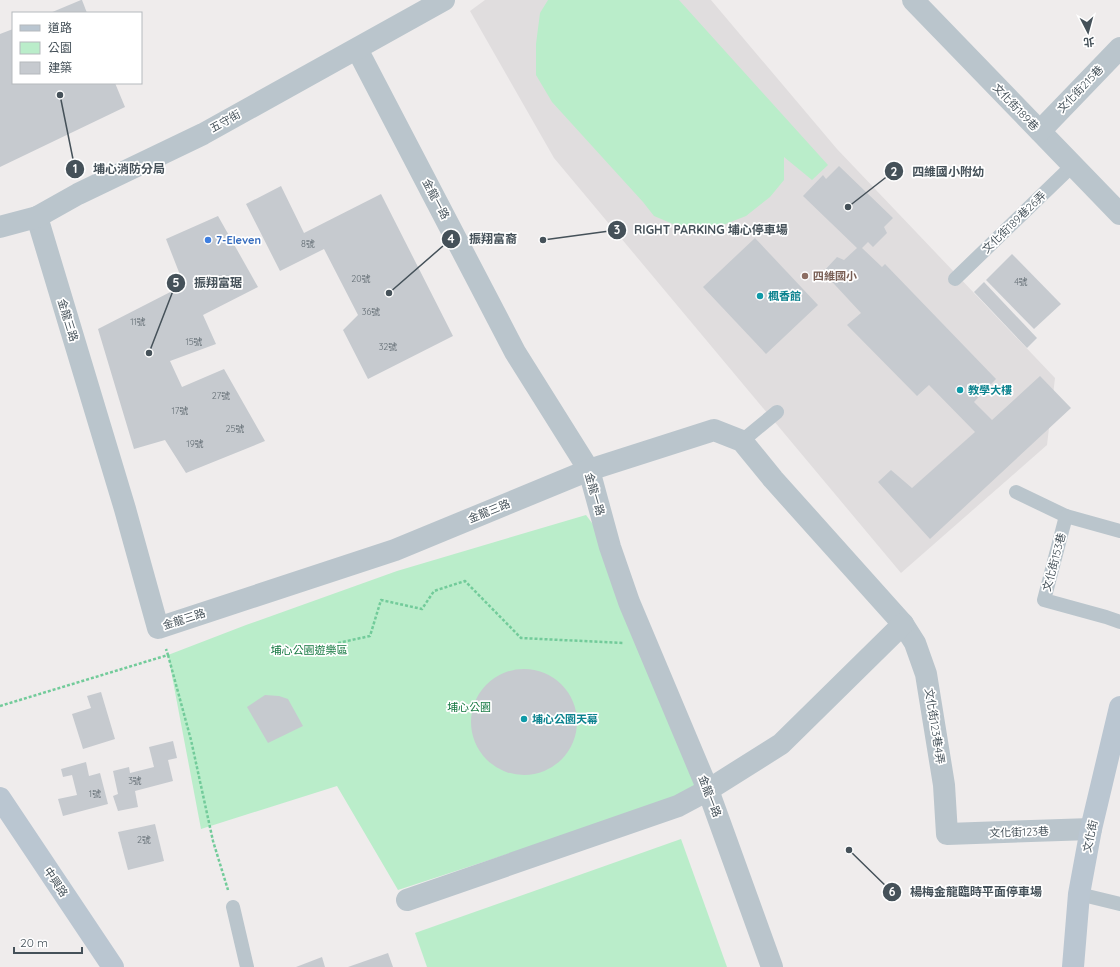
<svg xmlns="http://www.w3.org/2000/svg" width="1120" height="967" viewBox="0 0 1120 967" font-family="Quicksand,'Noto Sans TC',sans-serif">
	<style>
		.education { fill: #e0ddde }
		.green { fill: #baedca }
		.building { fill: #c6cacf }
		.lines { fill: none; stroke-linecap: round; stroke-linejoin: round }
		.path { stroke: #72cb9a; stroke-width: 2.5; stroke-dasharray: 3 2; stroke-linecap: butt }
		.lane { stroke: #bac5cc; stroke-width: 14 }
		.street { stroke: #bac5cc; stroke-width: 22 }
		.secondary { stroke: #bac6d1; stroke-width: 22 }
		.shop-dot { fill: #3f7fe0; stroke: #fff; stroke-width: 1.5 }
		.education-dot { fill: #8d6e63; stroke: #fff; stroke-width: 1.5 }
		.culture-dot { fill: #0f9aa8; stroke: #fff; stroke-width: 1.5 }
		.labels { text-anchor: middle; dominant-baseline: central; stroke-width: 3.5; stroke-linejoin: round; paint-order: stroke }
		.number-label { font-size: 9px; fill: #656f76 }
		.street-label { font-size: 11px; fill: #455159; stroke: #fff }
		.shop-label { font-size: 11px; font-weight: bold; fill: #366cbe; stroke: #fff; text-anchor: start }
		.education-label { font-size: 11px; font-weight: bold; fill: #785e54; stroke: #fff; text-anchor: start }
		.culture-label { font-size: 11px; font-weight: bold; fill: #0d838f; stroke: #fff; text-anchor: start }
		.park-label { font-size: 11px; fill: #177942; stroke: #fff }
		.leader { fill: none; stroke: #455159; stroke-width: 1.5 }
		.callout-dot { fill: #455159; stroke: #fff; stroke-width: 1.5 }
		.mark-label { font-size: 12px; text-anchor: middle; font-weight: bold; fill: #fff }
		.callout-label { font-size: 12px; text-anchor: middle; font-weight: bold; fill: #455159; stroke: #fff; stroke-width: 3.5; stroke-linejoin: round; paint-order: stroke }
	</style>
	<rect width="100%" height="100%" fill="#efecec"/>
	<path class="education" d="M 485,0 L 711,0 L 837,149 L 1055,378 L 1047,445 L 901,573 L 554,158 L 470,11 Z"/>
	<g class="green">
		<path d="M 548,0 L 679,0 L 828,165 L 812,180 L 784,157 L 784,180 L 770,197 L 746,216 L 723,225 L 699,227 L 680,227 L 654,216 L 643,202 L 552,102 L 536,75 L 536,44 L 540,13 Z"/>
		<path d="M 586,515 L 610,547 L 697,792 L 398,890 L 337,786 L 201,829 L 168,655 L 246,625 L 397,571 Z"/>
		<path d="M 681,839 L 727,967 L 427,967 L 415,933 Z"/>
	</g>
	<g class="building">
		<path d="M 82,0 L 87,13 L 50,13 L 81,0 Z"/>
		<path d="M 13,29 L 13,83 L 115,83 L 125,107 L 0,167 L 0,34 Z"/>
		<path d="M 839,166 L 893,218 L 884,227 L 887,233 L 873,247 L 868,242 L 862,248 L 882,267 L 885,264 L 996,379 L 974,402 L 992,420 L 1040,376 L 1071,408 L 930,539 L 878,482 L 891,470 L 912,488 L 975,432 L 929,385 L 917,396 L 847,325 L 861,313 L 823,272 L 837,257 L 844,260 L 857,248 L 803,196 L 823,175 L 826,179 Z"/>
		<path d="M 281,186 L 304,233 L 381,194 L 453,336 L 368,379 L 343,330 L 358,315 L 324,249 L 280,271 L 246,204 Z"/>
		<path d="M 218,216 L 258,287 L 203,315 L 216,344 L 170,361 L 182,387 L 224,369 L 265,441 L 186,473 L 165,440 L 134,449 L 98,329 L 184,285 L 166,239 Z"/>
		<path d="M 755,238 L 818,305 L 766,354 L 703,287 Z"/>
		<path d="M 1012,254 L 1061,304 L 1034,329 L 986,280 Z"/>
		<path d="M 984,282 L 1037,338 L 1027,348 L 974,292 Z"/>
		<circle cx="524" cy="722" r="53"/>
		<path d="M 101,692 L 115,739 L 83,749 L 72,714 L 91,708 L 87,696 Z"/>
		<path d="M 265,695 L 279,696 L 288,699 L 303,726 L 268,743 L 247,707 Z"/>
		<path d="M 173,741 L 177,758 L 168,760 L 173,781 L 135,791 L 138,807 L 118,811 L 113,796 L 118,794 L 113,771 L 129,767 L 130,773 L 154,767 L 149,747 Z"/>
		<path d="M 86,762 L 89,776 L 100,773 L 108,804 L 63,816 L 58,799 L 77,795 L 72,775 L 63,777 L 61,769 Z"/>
		<path d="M 155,824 L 164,861 L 128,870 L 118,832 Z"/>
		<path d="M 388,953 L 393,967 L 348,967 Z"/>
		<path d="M 322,957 L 325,967 L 296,967 Z"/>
	</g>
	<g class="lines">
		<g class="path">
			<path d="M 338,643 L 370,636 L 381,600 L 422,609 L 434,591 L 465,581 L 521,638 L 623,643"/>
			<path d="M 168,655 L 191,740 L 213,841 L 228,890"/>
			<path d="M 0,706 L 168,655 L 166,649"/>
		</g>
		<g class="lane">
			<path d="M 955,279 L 1073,165"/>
			<path d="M 742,441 L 777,412"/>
			<path d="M 1016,492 L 1066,516"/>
			<path d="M 1120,531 L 1066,516 L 1044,600 L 1106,617 L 1120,622"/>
			<path d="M 1079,894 L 1120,904"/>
			<path d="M 233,907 L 247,967"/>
		</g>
		<g class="street">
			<path d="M 913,0 L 1120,214"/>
			<path d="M 357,49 L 515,352 L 589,470 L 610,547 L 629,602 L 708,790 L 772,967"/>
			<path d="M 1040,131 L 1120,48"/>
			<path d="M 37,217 L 125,509 L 158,628 L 395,550 L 589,470 L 714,430 L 742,441 L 773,479 L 903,624 L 915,643 L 926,674 L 944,785 L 947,834 L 1091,829"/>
			<path d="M 0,227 L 37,217 L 78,194 L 203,134 L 444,0"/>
			<path d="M 407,900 L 678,806 L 708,790 L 781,744 L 903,624"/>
		</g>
		<g class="secondary">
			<path d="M 0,798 L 113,967"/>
			<path d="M 1073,967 L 1079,894 L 1091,829 L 1120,707"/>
		</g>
	</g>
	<circle class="shop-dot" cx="208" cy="240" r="4"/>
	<circle class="education-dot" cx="805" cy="276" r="4"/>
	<g class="culture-dot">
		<circle cx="760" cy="296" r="4"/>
		<circle cx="960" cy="390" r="4"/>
		<circle cx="524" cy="719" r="4"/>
	</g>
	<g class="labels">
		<g class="number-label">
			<text x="308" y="243">8號</text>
			<text x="361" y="278">20號</text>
			<text x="1021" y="281">4號</text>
			<text x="371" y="311">36號</text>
			<text x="138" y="321">11號</text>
			<text x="194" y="341">15號</text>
			<text x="388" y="346">32號</text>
			<text x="221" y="395">27號</text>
			<text x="180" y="410">17號</text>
			<text x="235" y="428">25號</text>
			<text x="195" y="443">19號</text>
			<text x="135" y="780">3號</text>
			<text x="95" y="793">1號</text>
			<text x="144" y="839">2號</text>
		</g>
		<g class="street-label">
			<text transform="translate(1080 89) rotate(-46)">文化街215巷</text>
			<text transform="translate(1016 107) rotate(46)">文化街189巷</text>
			<text transform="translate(225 121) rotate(-29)">五守街</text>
			<text transform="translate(436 199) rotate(62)">金龍一路</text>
			<text transform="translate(1014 222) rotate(-44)">文化街189巷26弄</text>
			<text transform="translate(68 320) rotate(73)">金龍三路</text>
			<text transform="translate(595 494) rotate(74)">金龍一路</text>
			<text transform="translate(489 511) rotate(-22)">金龍三路</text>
			<text transform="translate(1054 562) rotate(-75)">文化街153巷</text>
			<text transform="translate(184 619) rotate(-18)">金龍三路</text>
			<text transform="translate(935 726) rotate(81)">文化街123巷4弄</text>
			<text transform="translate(710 796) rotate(69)">金龍一路</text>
			<text transform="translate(1019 832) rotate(-2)">文化街123巷</text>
			<text transform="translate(1090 836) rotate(-78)">文化街</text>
			<text transform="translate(56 882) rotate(56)">中興路</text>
		</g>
		<g class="shop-label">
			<text x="216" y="240">7-Eleven</text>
		</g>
		<g class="education-label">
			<text x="813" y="276">四維國小</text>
		</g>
		<g class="culture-label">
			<text x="768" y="296">楓香館</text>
			<text x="968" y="390">教學大樓</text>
			<text x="532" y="719">埔心公園天幕</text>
		</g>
		<g class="park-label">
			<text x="309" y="650">埔心公園遊樂區</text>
			<text x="469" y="707">埔心公園</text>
		</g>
	</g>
	<path class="leader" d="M60 95L75 169M848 207L894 171M543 240L617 230M389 293L451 239M149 353L176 283M849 850L892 892"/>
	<g class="callout-dot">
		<circle cx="60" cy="95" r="4"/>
		<circle cx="848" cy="207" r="4"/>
		<circle cx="543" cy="240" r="4"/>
		<circle cx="389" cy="293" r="4"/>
		<circle cx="149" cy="353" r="4"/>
		<circle cx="849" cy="850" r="4"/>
		<circle cx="75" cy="169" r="10"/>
		<circle cx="894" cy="171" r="10"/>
		<circle cx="617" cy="230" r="10"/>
		<circle cx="451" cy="239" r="10"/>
		<circle cx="176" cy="283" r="10"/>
		<circle cx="892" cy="892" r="10"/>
	</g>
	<g class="mark-label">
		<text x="75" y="173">1</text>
		<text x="894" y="176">2</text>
		<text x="617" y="234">3</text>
		<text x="451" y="243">4</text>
		<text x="176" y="287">5</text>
		<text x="892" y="896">6</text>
	</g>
	<g class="callout-label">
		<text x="129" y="173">埔心消防分局</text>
		<text x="948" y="176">四維國小附幼</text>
		<text x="711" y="234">RIGHT PARKING 埔心停車場</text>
		<text x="493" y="243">振翔富裔</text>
		<text x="218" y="287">振翔富琚</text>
		<text x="976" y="896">楊梅金龍臨時平面停車場</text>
	</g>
	<rect x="12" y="12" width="130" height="72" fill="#ffffff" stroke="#b5b9bd"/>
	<rect x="20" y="25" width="20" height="6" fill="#bac6d1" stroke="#b5b9bd"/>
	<text x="48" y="32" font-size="12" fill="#455159">道路</text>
	<rect x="20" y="42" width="20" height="12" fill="#baedca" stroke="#b5b9bd"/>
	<text x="48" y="52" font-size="12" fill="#455159">公園</text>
	<rect x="20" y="62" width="20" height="12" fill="#c6cacf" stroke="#b5b9bd"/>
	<text x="48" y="72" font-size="12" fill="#455159">建築</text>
	<g transform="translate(1088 32) rotate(174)" stroke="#ffffff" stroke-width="3" paint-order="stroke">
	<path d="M0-3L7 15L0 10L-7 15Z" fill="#455159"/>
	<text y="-6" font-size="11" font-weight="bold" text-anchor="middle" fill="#455159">北</text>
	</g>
	<path d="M14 947v6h68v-6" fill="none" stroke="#455159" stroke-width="2"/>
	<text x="20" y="947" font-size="12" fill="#455159" stroke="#ffffff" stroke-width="3" paint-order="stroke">20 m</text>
</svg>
